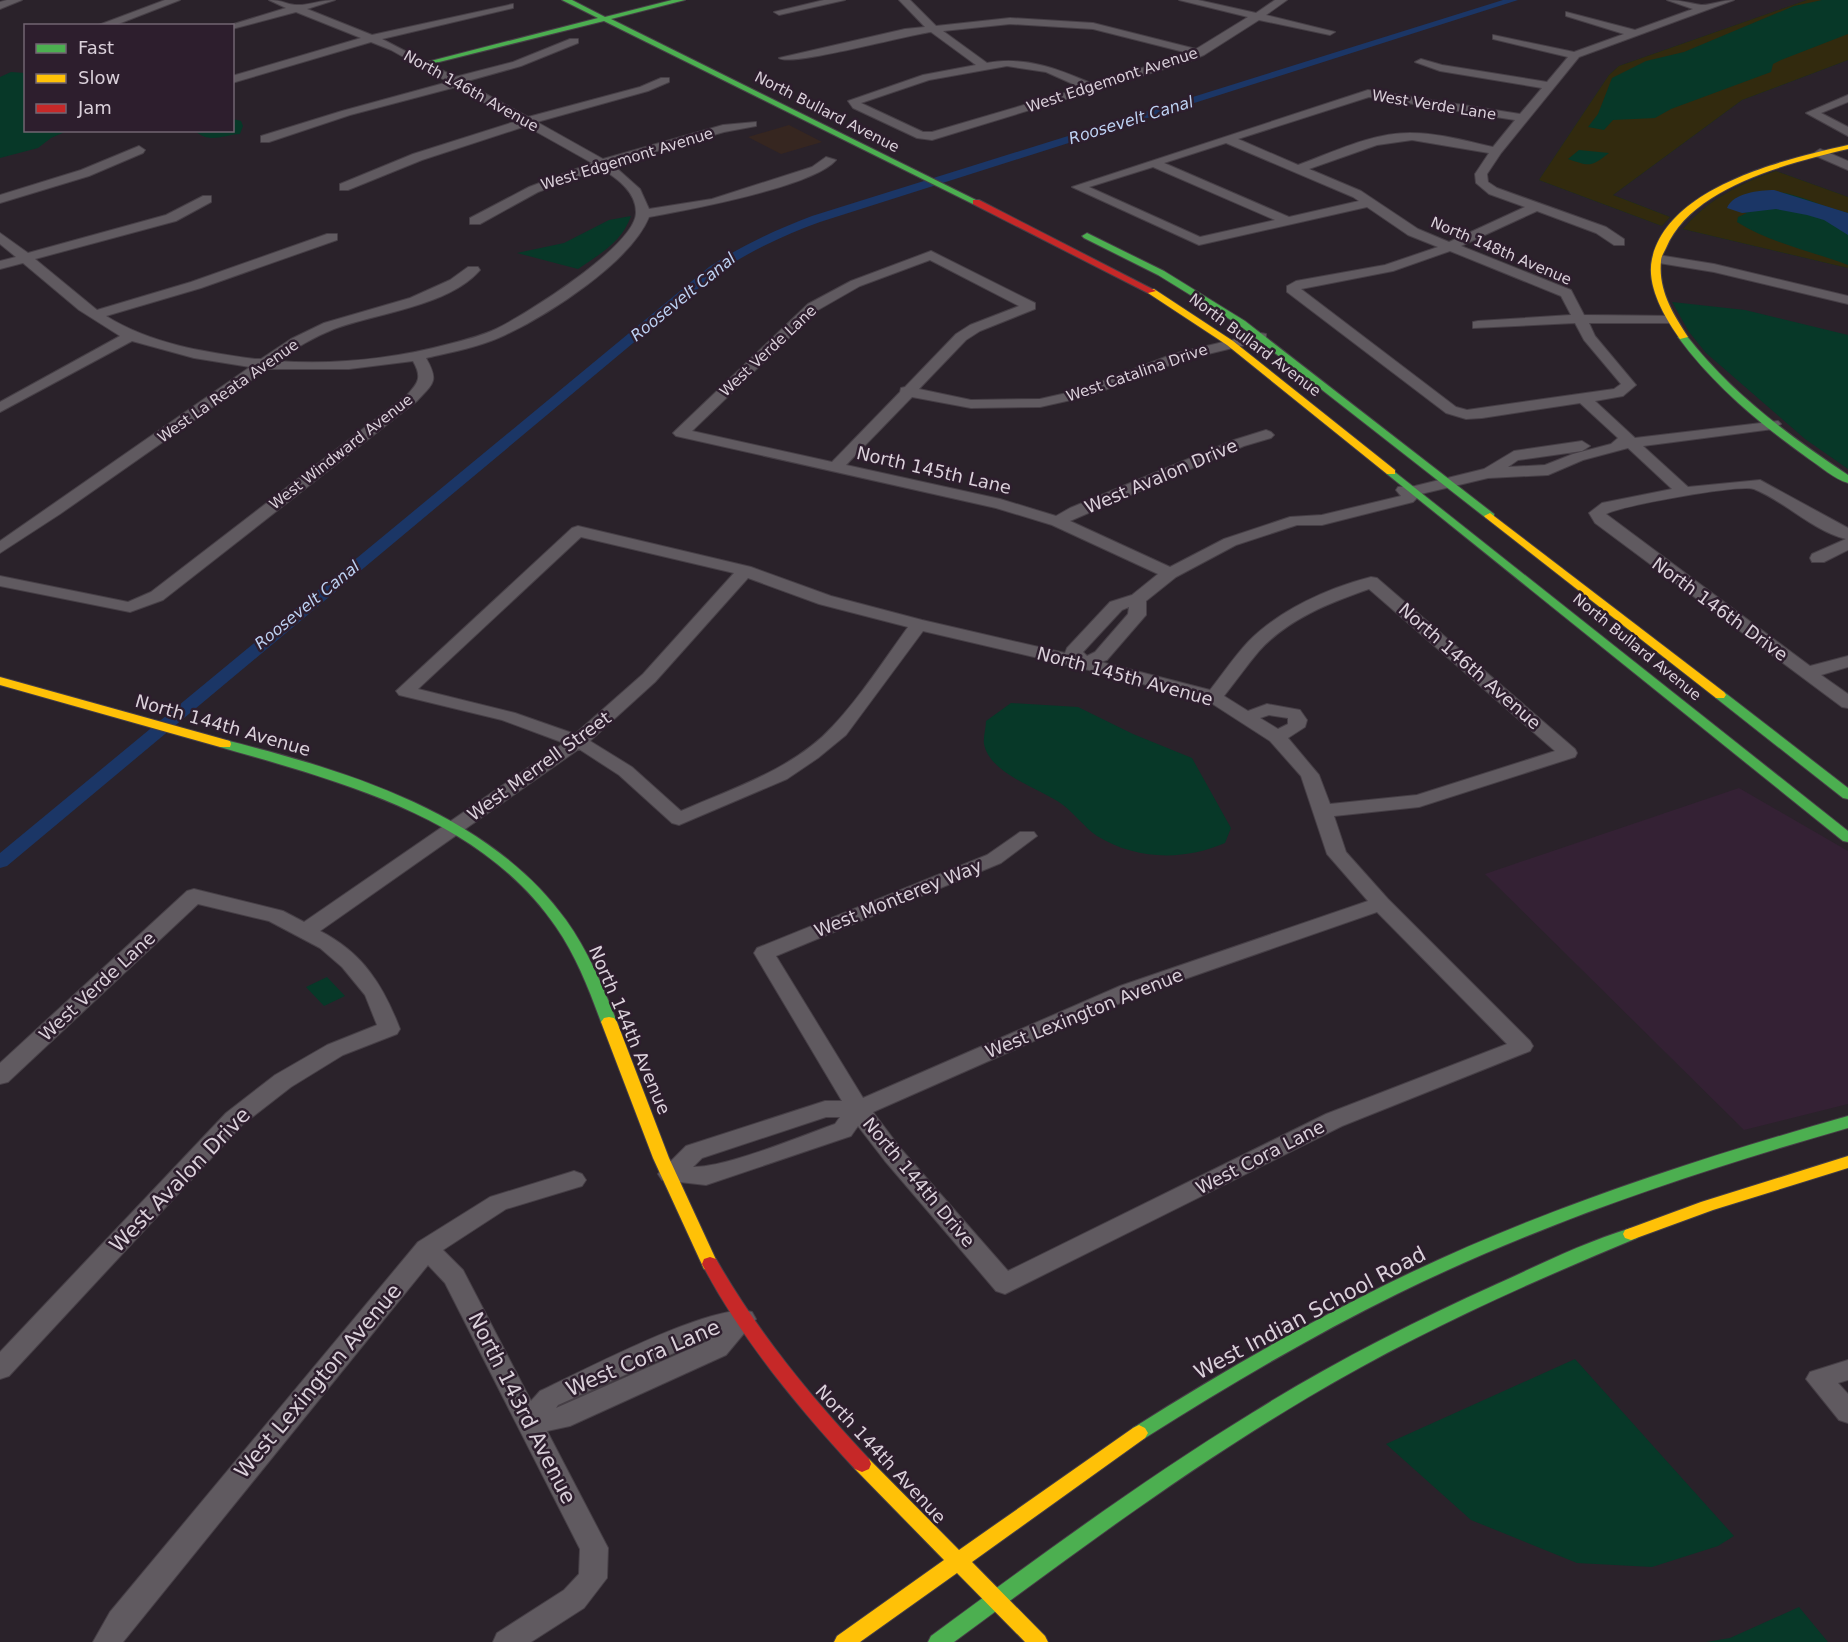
<svg xmlns="http://www.w3.org/2000/svg" width="1848" height="1642" viewBox="0 0 1848 1642" font-family="'DejaVu Sans',sans-serif">
	<style>
		.built { fill: #342134 }
		.industrial { fill: #362620 }
		.green { fill: #073828 }
		.sand { fill: #322a0e; fill-rule: evenodd }
		.water { fill: #1b3666 }
		.lines { fill: none; stroke-linecap: round; stroke-linejoin: round }
		.canal { fill: #1b3666; fill-rule: evenodd }
		.street-casing { stroke: #463f46; stroke-width: 2 }
		.fast-casing { stroke: #463f46; stroke-width: 2 }
		.slow-casing { stroke: #463f46; stroke-width: 2 }
		.jam-casing { stroke: #463f46; stroke-width: 2 }
		.street { fill: #605a60; fill-rule: evenodd }
		.fast { fill: #4caf50; fill-rule: evenodd }
		.slow { fill: #ffc107; fill-rule: evenodd }
		.jam { fill: #c62828; fill-rule: evenodd }
		.labels { text-anchor: middle; dominant-baseline: central; stroke-width: 5; stroke-linejoin: round; paint-order: stroke }
		.far-street-label { font-size: 15px; fill: #dad0da; stroke: #2d1e2d }
		.far-water-label { font-size: 16px; font-style: italic; fill: #bdd1f2; stroke: #2d1e2d }
		.street-label { font-size: 18px; fill: #dad0da; stroke: #2d1e2d }
		.near-street-label { font-size: 21px; fill: #dad0da; stroke: #2d1e2d }
	</style>
	<rect width="100%" height="100%" fill="#2a222a"/>
	<path class="built" d="M 1739,788 L 1848,851 L 1848,1104 L 1744,1130 L 1485,874 Z"/>
	<path class="industrial" d="M 789,125 L 822,142 L 781,154 L 748,137 Z"/>
	<g class="green">
		<path d="M 1807,0 L 1848,0 L 1848,60 L 1742,100 L 1613,195 L 1670,217 L 1662,226 L 1539,180 L 1609,75 L 1619,66 Z"/>
		<path d="M 11,72 L 25,73 L 26,130 L 67,131 L 51,138 L 38,148 L 0,158 L 0,77 Z"/>
		<path d="M 233,119 L 241,121 L 243,126 L 240,134 C 223,135 210,144 195,131 L 232,130 Z"/>
		<path d="M 1776,171 L 1848,197 L 1848,268 L 1683,229 C 1707,200 1741,183 1776,171 Z"/>
		<path d="M 631,216 C 622,242 600,254 578,269 L 517,253 L 564,243 L 609,220 Z"/>
		<path d="M 1672,302 L 1745,310 L 1848,335 L 1848,469 L 1805,439 L 1706,353 L 1689,332 Z"/>
		<path d="M 1011,703 L 1078,707 L 1133,734 L 1192,758 L 1231,828 L 1225,843 C 1184,861 1136,860 1097,836 C 1084,827 1075,814 1063,805 C 1042,789 990,775 984,744 C 983,738 986,728 986,721 Z"/>
		<path d="M 327,977 L 345,996 L 324,1006 L 306,987 Z"/>
		<path d="M 1575,1359 L 1734,1536 L 1718,1546 L 1652,1567 L 1577,1563 L 1471,1520 L 1386,1444 Z"/>
		<path d="M 1799,1607 L 1828,1642 L 1706,1642 L 1730,1638 Z"/>
	</g>
	<g class="sand">
		<path d="M 1807,0 L 1822,0 L 1794,6 L 1684,52 L 1646,61 L 1612,78 L 1598,114 L 1588,127 L 1604,130 L 1613,120 L 1655,118 L 1671,109 L 1771,72 L 1773,64 L 1781,60 L 1848,34 L 1848,60 L 1742,100 L 1613,195 L 1670,217 L 1662,226 L 1539,180 L 1609,75 L 1619,66 ZM 1579,150 L 1609,153 C 1590,168 1589,166 1568,159 Z"/>
		<path d="M 1776,171 L 1848,197 L 1848,213 C 1804,202 1777,178 1733,201 L 1742,213 L 1747,213 L 1738,217 L 1737,222 C 1770,243 1811,251 1848,265 L 1848,268 L 1683,229 C 1707,200 1741,183 1776,171 Z"/>
	</g>
	<path class="water" d="M 1774,190 L 1848,213 L 1848,235 L 1824,220 L 1807,215 L 1776,209 L 1742,213 L 1727,208 C 1733,193 1759,190 1774,190 Z"/>
	<g class="lines">
		<path class="canal" d="M 1503,0 L 1518,0 L 820,222 C 784,235 750,251 717,273 L 7,866 L 0,868 L 0,853 L 709,267 C 741,246 775,230 812,216 Z"/>
		<g class="street-casing">
			<g id="street">
				<path d="M 7,0 L 22,0 L 0,9 L 0,2 Z"/>
				<path d="M 165,0 L 180,0 L 113,26 L 96,26 Z"/>
				<path d="M 269,0 C 282,0 288,5 297,5 C 304,6 323,0 335,0 L 307,9 L 372,35 L 513,4 L 513,8 L 382,39 L 455,77 L 513,62 L 570,39 L 578,39 L 578,43 L 521,66 L 464,82 L 528,117 L 640,87 L 661,78 L 669,78 L 669,82 L 648,91 L 537,122 L 603,159 L 723,125 L 756,122 L 756,126 L 724,132 L 612,164 L 640,189 L 649,209 L 712,199 L 812,167 L 826,157 L 836,160 C 813,187 687,210 649,217 C 631,262 548,315 505,335 C 480,347 452,352 426,358 C 439,381 434,383 417,401 L 163,600 L 130,612 L 0,586 L 0,576 L 128,602 L 151,592 L 407,395 C 419,382 422,377 413,361 L 349,369 L 267,369 L 60,514 L 0,553 L 0,541 L 250,367 L 194,358 L 132,341 L 0,412 L 0,402 L 120,336 L 79,310 L 23,263 L 0,269 L 0,261 L 16,257 L 0,244 L 0,233 L 28,253 L 166,215 L 203,196 L 211,196 L 211,202 L 176,221 L 35,259 L 97,310 L 191,282 L 327,234 L 337,234 L 337,240 L 201,288 L 106,316 C 151,344 204,352 255,359 L 261,359 L 291,339 L 324,323 L 410,298 L 450,280 L 468,267 L 478,267 L 480,270 C 449,306 377,313 334,329 C 314,337 295,348 277,361 C 334,365 393,359 449,344 C 465,340 481,336 496,329 C 525,315 637,245 636,212 C 636,191 616,178 601,168 L 538,192 L 480,224 L 470,224 L 470,218 L 529,187 L 592,163 L 526,126 L 422,160 L 348,190 L 340,190 L 340,184 L 413,154 L 517,121 L 456,87 L 350,115 L 269,142 L 261,142 L 261,136 L 342,111 L 448,82 L 391,50 L 371,42 L 232,83 L 232,76 L 361,38 L 296,12 L 232,29 L 232,26 L 227,26 L 286,8 Z"/>
				<path d="M 824,0 L 845,0 L 779,15 L 774,12 Z"/>
				<path d="M 899,0 L 910,0 L 936,26 L 1010,18 L 1093,23 L 1196,49 L 1248,17 L 1179,0 L 1198,0 L 1256,13 L 1275,0 L 1287,0 L 1266,15 L 1335,32 L 1330,35 L 1259,20 L 1204,55 L 1187,62 L 932,140 L 917,138 L 853,108 L 848,101 L 923,75 L 976,65 L 931,32 C 907,35 790,67 779,58 L 905,29 L 925,27 ZM 1010,24 L 1093,29 L 1188,53 L 1093,84 C 1058,69 1026,56 987,63 L 943,31 ZM 1007,66 L 1046,72 L 1082,88 L 932,132 L 923,132 L 861,103 L 929,80 Z"/>
				<path d="M 1667,0 C 1679,0 1689,3 1701,5 C 1707,6 1724,0 1734,0 L 1579,57 L 1501,153 L 1487,174 L 1488,182 L 1497,188 L 1606,227 L 1624,239 L 1624,245 L 1614,245 L 1596,233 L 1537,211 L 1461,246 L 1571,290 L 1584,315 L 1675,316 L 1675,322 L 1670,323 L 1589,323 L 1595,336 L 1636,385 L 1623,396 L 1595,401 L 1635,438 L 1778,421 L 1781,424 L 1773,429 L 1643,446 L 1688,487 L 1760,480 L 1848,528 L 1848,550 L 1824,562 L 1812,562 L 1810,558 L 1812,554 L 1846,539 C 1813,531 1786,502 1754,489 C 1740,484 1620,506 1606,514 L 1810,666 L 1848,656 L 1848,667 L 1821,675 L 1848,694 L 1848,708 L 1842,707 L 1595,523 L 1589,513 L 1602,503 L 1672,489 L 1628,448 L 1583,460 L 1548,475 L 1488,478 L 1421,494 L 1413,502 L 1322,525 L 1297,525 L 1236,545 L 1176,577 L 1146,601 L 1146,615 L 1107,660 L 1101,662 L 1210,690 C 1222,675 1234,657 1248,642 C 1279,610 1328,588 1371,577 L 1377,578 L 1575,749 L 1577,753 L 1575,757 L 1419,807 L 1334,816 L 1346,852 L 1388,899 L 1530,1041 L 1533,1046 L 1530,1051 L 1342,1126 L 1005,1294 L 996,1291 L 885,1161 L 858,1126 L 851,1136 L 706,1185 L 662,1180 L 658,1174 L 686,1146 L 825,1101 L 842,1101 L 754,953 L 757,948 L 987,855 L 1020,832 L 1034,832 L 1037,836 L 1001,863 L 776,956 L 863,1098 L 1120,986 L 1368,901 L 1327,854 L 1301,776 L 1270,741 L 1208,701 L 1081,668 L 923,631 L 846,735 L 818,758 L 787,779 L 679,825 L 672,823 L 619,775 L 579,749 L 320,931 C 363,953 383,985 400,1029 L 397,1034 L 343,1055 L 291,1087 L 242,1125 L 9,1376 L 0,1379 L 0,1352 L 226,1113 L 275,1075 L 327,1045 L 377,1025 L 365,995 L 342,967 L 320,948 L 269,921 L 198,904 L 8,1082 L 0,1084 L 0,1063 L 187,891 L 194,889 L 283,911 L 304,922 L 564,743 L 502,720 L 399,695 L 396,691 L 572,528 L 578,526 L 751,567 L 831,596 L 922,620 L 1065,653 L 1067,648 L 1110,602 L 1132,595 L 1158,574 L 1052,525 L 996,508 L 676,436 L 673,433 L 676,430 L 808,304 L 851,281 L 931,251 L 1035,303 L 1035,309 L 980,331 L 966,340 L 919,389 L 971,400 L 1040,399 L 1080,390 L 1173,354 L 1261,333 L 1266,334 L 1266,340 L 1183,360 L 1089,396 L 1040,407 L 971,408 L 912,397 L 846,465 L 1000,499 L 1056,516 L 1070,508 L 1234,440 L 1266,430 L 1271,432 L 1274,435 L 1271,438 L 1244,446 L 1070,521 L 1170,567 L 1224,539 L 1290,517 L 1322,515 L 1401,496 L 1396,490 L 1398,487 L 1415,486 L 1484,469 L 1514,451 L 1582,441 L 1590,446 L 1582,451 L 1518,460 L 1508,467 L 1545,465 L 1573,454 L 1611,444 L 1618,438 L 1580,403 L 1482,418 L 1466,419 L 1446,413 L 1287,292 L 1287,286 L 1296,281 L 1385,265 L 1438,247 L 1408,235 L 1367,207 L 1199,245 L 1072,187 L 1368,90 L 1520,114 L 1542,88 L 1440,71 L 1415,62 L 1421,59 L 1442,65 L 1547,82 L 1568,57 L 1493,39 L 1493,35 L 1574,52 L 1624,34 L 1566,16 L 1566,12 L 1635,30 L 1693,9 ZM 1369,97 L 1515,120 L 1493,147 C 1466,141 1438,133 1410,133 C 1371,133 1334,152 1298,165 L 1238,139 ZM 1412,140 L 1489,153 L 1475,174 L 1476,183 L 1489,194 L 1525,207 L 1449,242 L 1418,229 L 1361,191 L 1309,169 L 1377,145 ZM 1226,143 L 1353,197 L 1359,201 L 1289,217 L 1164,163 ZM 1153,167 L 1275,220 L 1200,237 L 1089,187 ZM 1450,251 L 1561,296 L 1571,315 L 1478,321 L 1473,322 L 1473,328 L 1575,323 L 1584,340 L 1621,384 L 1614,389 L 1467,410 L 1456,407 L 1301,289 L 1393,271 ZM 930,260 L 1019,306 L 970,325 L 956,334 L 905,387 L 901,388 L 900,392 L 832,462 L 692,431 L 818,310 L 860,286 ZM 581,537 L 734,573 L 643,674 L 575,734 L 515,713 L 418,689 ZM 748,578 L 819,604 L 908,627 C 884,660 861,696 833,726 C 794,769 733,788 681,811 L 632,767 L 590,741 L 655,682 ZM 1369,589 L 1555,751 L 1417,795 L 1330,804 L 1319,775 L 1288,738 L 1305,727 L 1307,720 L 1300,710 L 1267,704 L 1248,711 L 1224,696 C 1236,681 1247,665 1259,651 C 1288,619 1329,603 1369,589 ZM 1129,607 L 1128,614 L 1095,652 L 1087,656 L 1083,652 L 1122,610 ZM 1269,715 L 1288,718 L 1288,724 L 1278,729 L 1260,718 ZM 1377,912 L 1507,1044 L 1326,1114 L 1008,1271 L 901,1149 L 873,1112 L 1136,996 ZM 826,1117 L 840,1117 L 835,1124 C 801,1136 725,1168 693,1167 L 702,1158 Z"/>
				<path d="M 1848,95 L 1848,102 L 1821,113 L 1848,127 L 1848,136 L 1806,113 Z"/>
				<path d="M 139,146 L 145,150 L 143,153 L 89,176 L 0,203 L 0,195 L 81,170 Z"/>
				<path d="M 1820,149 L 1848,161 L 1848,170 L 1816,156 L 1814,153 Z"/>
				<path d="M 1658,255 L 1714,264 L 1848,296 L 1848,304 L 1714,272 L 1653,262 L 1653,256 Z"/>
				<path d="M 574,1171 L 582,1174 L 586,1180 L 582,1186 L 506,1209 L 443,1250 L 463,1270 L 531,1401 L 540,1391 C 579,1373 716,1300 752,1312 L 756,1319 L 726,1355 L 570,1426 L 547,1431 L 608,1548 L 607,1578 L 584,1608 L 531,1642 L 493,1642 L 497,1633 L 564,1590 L 579,1574 L 580,1549 L 445,1283 L 428,1265 L 123,1642 L 93,1642 L 110,1612 L 418,1242 L 490,1197 ZM 712,1336 L 708,1341 L 556,1408 L 558,1405 Z"/>
				<path d="M 1848,1360 L 1848,1380 L 1838,1383 L 1848,1394 L 1848,1423 L 1839,1420 L 1806,1379 L 1810,1372 Z"/>
			</g>
		</g>
		<g class="fast-casing">
			<g id="fast">
				<path d="M 562,0 L 572,0 L 605,17 L 672,0 L 685,0 L 611,19 L 980,202 L 973,204 L 604,21 L 423,66 L 419,64 L 598,18 Z"/>
				<path d="M 1087,233 L 1164,271 L 1245,321 L 1494,514 L 1494,518 L 1486,518 L 1239,325 L 1158,275 L 1084,238 L 1082,236 Z"/>
				<path d="M 1683,334 L 1686,335 C 1731,393 1788,435 1848,475 L 1848,483 C 1834,479 1821,467 1809,459 C 1760,424 1714,386 1678,337 Z"/>
				<path d="M 1391,469 L 1848,831 L 1848,842 L 1843,841 L 1387,474 L 1387,470 Z"/>
				<path d="M 1720,691 L 1724,692 L 1848,788 L 1848,799 L 1843,798 L 1716,698 L 1714,695 Z"/>
				<path d="M 225,740 C 346,770 490,814 566,920 C 588,951 603,986 617,1022 L 614,1026 L 604,1026 L 601,1022 C 589,989 576,956 556,927 C 481,817 341,782 220,747 L 219,744 L 220,741 Z"/>
				<path d="M 1848,1116 L 1848,1128 C 1694,1172 1542,1223 1397,1294 C 1310,1337 1227,1386 1145,1438 L 1139,1441 L 1133,1438 L 1130,1433 L 1133,1428 C 1215,1376 1298,1328 1385,1285 C 1533,1212 1690,1161 1848,1116 Z"/>
				<path d="M 1631,1228 L 1637,1230 L 1639,1234 L 1637,1238 C 1524,1285 1412,1335 1307,1398 C 1184,1471 1069,1557 954,1642 L 928,1642 L 931,1636 C 1036,1559 1141,1481 1252,1413 C 1330,1364 1413,1322 1497,1284 C 1541,1264 1585,1242 1631,1228 Z"/>
			</g>
		</g>
		<g class="slow-casing">
			<g id="slow">
				<path d="M 1848,145 L 1848,149 C 1789,163 1691,187 1666,248 C 1664,252 1661,257 1661,261 C 1658,290 1673,314 1688,337 L 1680,339 C 1665,318 1646,286 1652,259 C 1668,186 1786,159 1848,145 Z"/>
				<path d="M 1148,289 L 1154,289 L 1233,341 L 1395,470 L 1395,474 L 1387,474 L 1227,345 L 1148,293 Z"/>
				<path d="M 1490,513 L 1724,692 L 1726,695 L 1724,698 L 1716,698 L 1486,518 L 1484,516 Z"/>
				<path d="M 0,677 L 230,741 L 231,744 L 230,747 L 220,747 L 0,685 Z"/>
				<path d="M 609,1017 L 614,1018 L 617,1022 L 669,1158 L 718,1264 L 716,1269 L 710,1271 L 704,1269 L 653,1158 L 601,1022 L 604,1018 Z"/>
				<path d="M 1848,1156 L 1848,1168 L 1713,1210 L 1631,1240 L 1625,1238 L 1623,1234 L 1625,1230 L 1701,1202 Z"/>
				<path d="M 1139,1425 L 1145,1428 L 1148,1433 L 1145,1438 L 972,1562 L 1045,1636 L 1048,1642 L 1025,1642 L 957,1573 L 860,1642 L 834,1642 L 837,1636 L 944,1560 L 855,1469 L 853,1464 L 855,1459 L 862,1456 L 869,1459 L 959,1550 L 1133,1428 Z"/>
			</g>
		</g>
		<g class="jam-casing">
			<g id="jam">
				<path d="M 973,200 L 979,200 L 1156,291 L 1148,293 L 973,204 Z"/>
				<path d="M 710,1257 L 716,1259 C 758,1333 811,1397 869,1459 L 871,1464 L 869,1469 L 862,1472 L 855,1469 C 797,1406 742,1340 702,1264 L 704,1259 Z"/>
			</g>
		</g>
		<use href="#street" class="street"/>
		<use href="#fast" class="fast"/>
		<use href="#slow" class="slow"/>
		<use href="#jam" class="jam"/>
	</g>
	<g class="labels">
		<g class="far-street-label">
			<text transform="translate(1112 80) rotate(-18)">West Edgemont Avenue</text>
			<text transform="translate(471 91) rotate(29)">North 146th Avenue</text>
			<text transform="translate(1434 105) rotate(9)">West Verde Lane</text>
			<text transform="translate(827 112) rotate(27)">North Bullard Avenue</text>
			<text transform="translate(627 159) rotate(-17)">West Edgemont Avenue</text>
			<text transform="translate(1501 251) rotate(23)">North 148th Avenue</text>
			<text transform="translate(1255 345) rotate(37)">North Bullard Avenue</text>
			<text transform="translate(768 351) rotate(-43)">West Verde Lane</text>
			<text transform="translate(1137 373) rotate(-19)">West Catalina Drive</text>
			<text transform="translate(228 391) rotate(-35)">West La Reata Avenue</text>
			<text transform="translate(341 452) rotate(-38)">West Windward Avenue</text>
			<text transform="translate(1637 647) rotate(39)">North Bullard Avenue</text>
		</g>
		<g class="far-water-label">
			<text transform="translate(1131 120) rotate(-17)">Roosevelt Canal</text>
			<text transform="translate(683 297) rotate(-39)">Roosevelt Canal</text>
			<text transform="translate(307 605) rotate(-39)">Roosevelt Canal</text>
		</g>
		<g class="street-label">
			<text transform="translate(934 470) rotate(13)">North 145th Lane</text>
			<text transform="translate(1161 476) rotate(-23)">West Avalon Drive</text>
			<text transform="translate(1720 609) rotate(36)">North 146th Drive</text>
			<text transform="translate(1470 666) rotate(41)">North 146th Avenue</text>
			<text transform="translate(1125 676) rotate(15)">North 145th Avenue</text>
			<text transform="translate(223 725) rotate(16)">North 144th Avenue</text>
			<text transform="translate(539 766) rotate(-36)">West Merrell Street</text>
			<text transform="translate(898 898) rotate(-22)">West Monterey Way</text>
			<text transform="translate(97 986) rotate(-43)">West Verde Lane</text>
			<text transform="translate(1084 1013) rotate(-22)">West Lexington Avenue</text>
			<text transform="translate(630 1030) rotate(67)">North 144th Avenue</text>
			<text transform="translate(1260 1157) rotate(-27)">West Cora Lane</text>
			<text transform="translate(919 1182) rotate(50)">North 144th Drive</text>
			<text transform="translate(881 1454) rotate(47)">North 144th Avenue</text>
		</g>
		<g class="near-street-label">
			<text transform="translate(180 1180) rotate(-46)">West Avalon Drive</text>
			<text transform="translate(1310 1313) rotate(-28)">West Indian School Road</text>
			<text transform="translate(643 1358) rotate(-23)">West Cora Lane</text>
			<text transform="translate(318 1381) rotate(-50)">West Lexington Avenue</text>
			<text transform="translate(522 1408) rotate(63)">North 143rd Avenue</text>
		</g>
	</g>
	<rect x="24" y="24" width="210" height="108" fill="#2d1e2d" stroke="#726572" stroke-width="1.5"/>
	<rect x="36" y="44" width="30" height="9" fill="#4caf50" stroke="#726572" stroke-width="1.5"/>
	<text x="78" y="54" font-size="18" fill="#dad0da">Fast</text>
	<rect x="36" y="74" width="30" height="9" fill="#ffc107" stroke="#726572" stroke-width="1.5"/>
	<text x="78" y="84" font-size="18" fill="#dad0da">Slow</text>
	<rect x="36" y="104" width="30" height="9" fill="#c62828" stroke="#726572" stroke-width="1.5"/>
	<text x="78" y="114" font-size="18" fill="#dad0da">Jam</text>
</svg>
